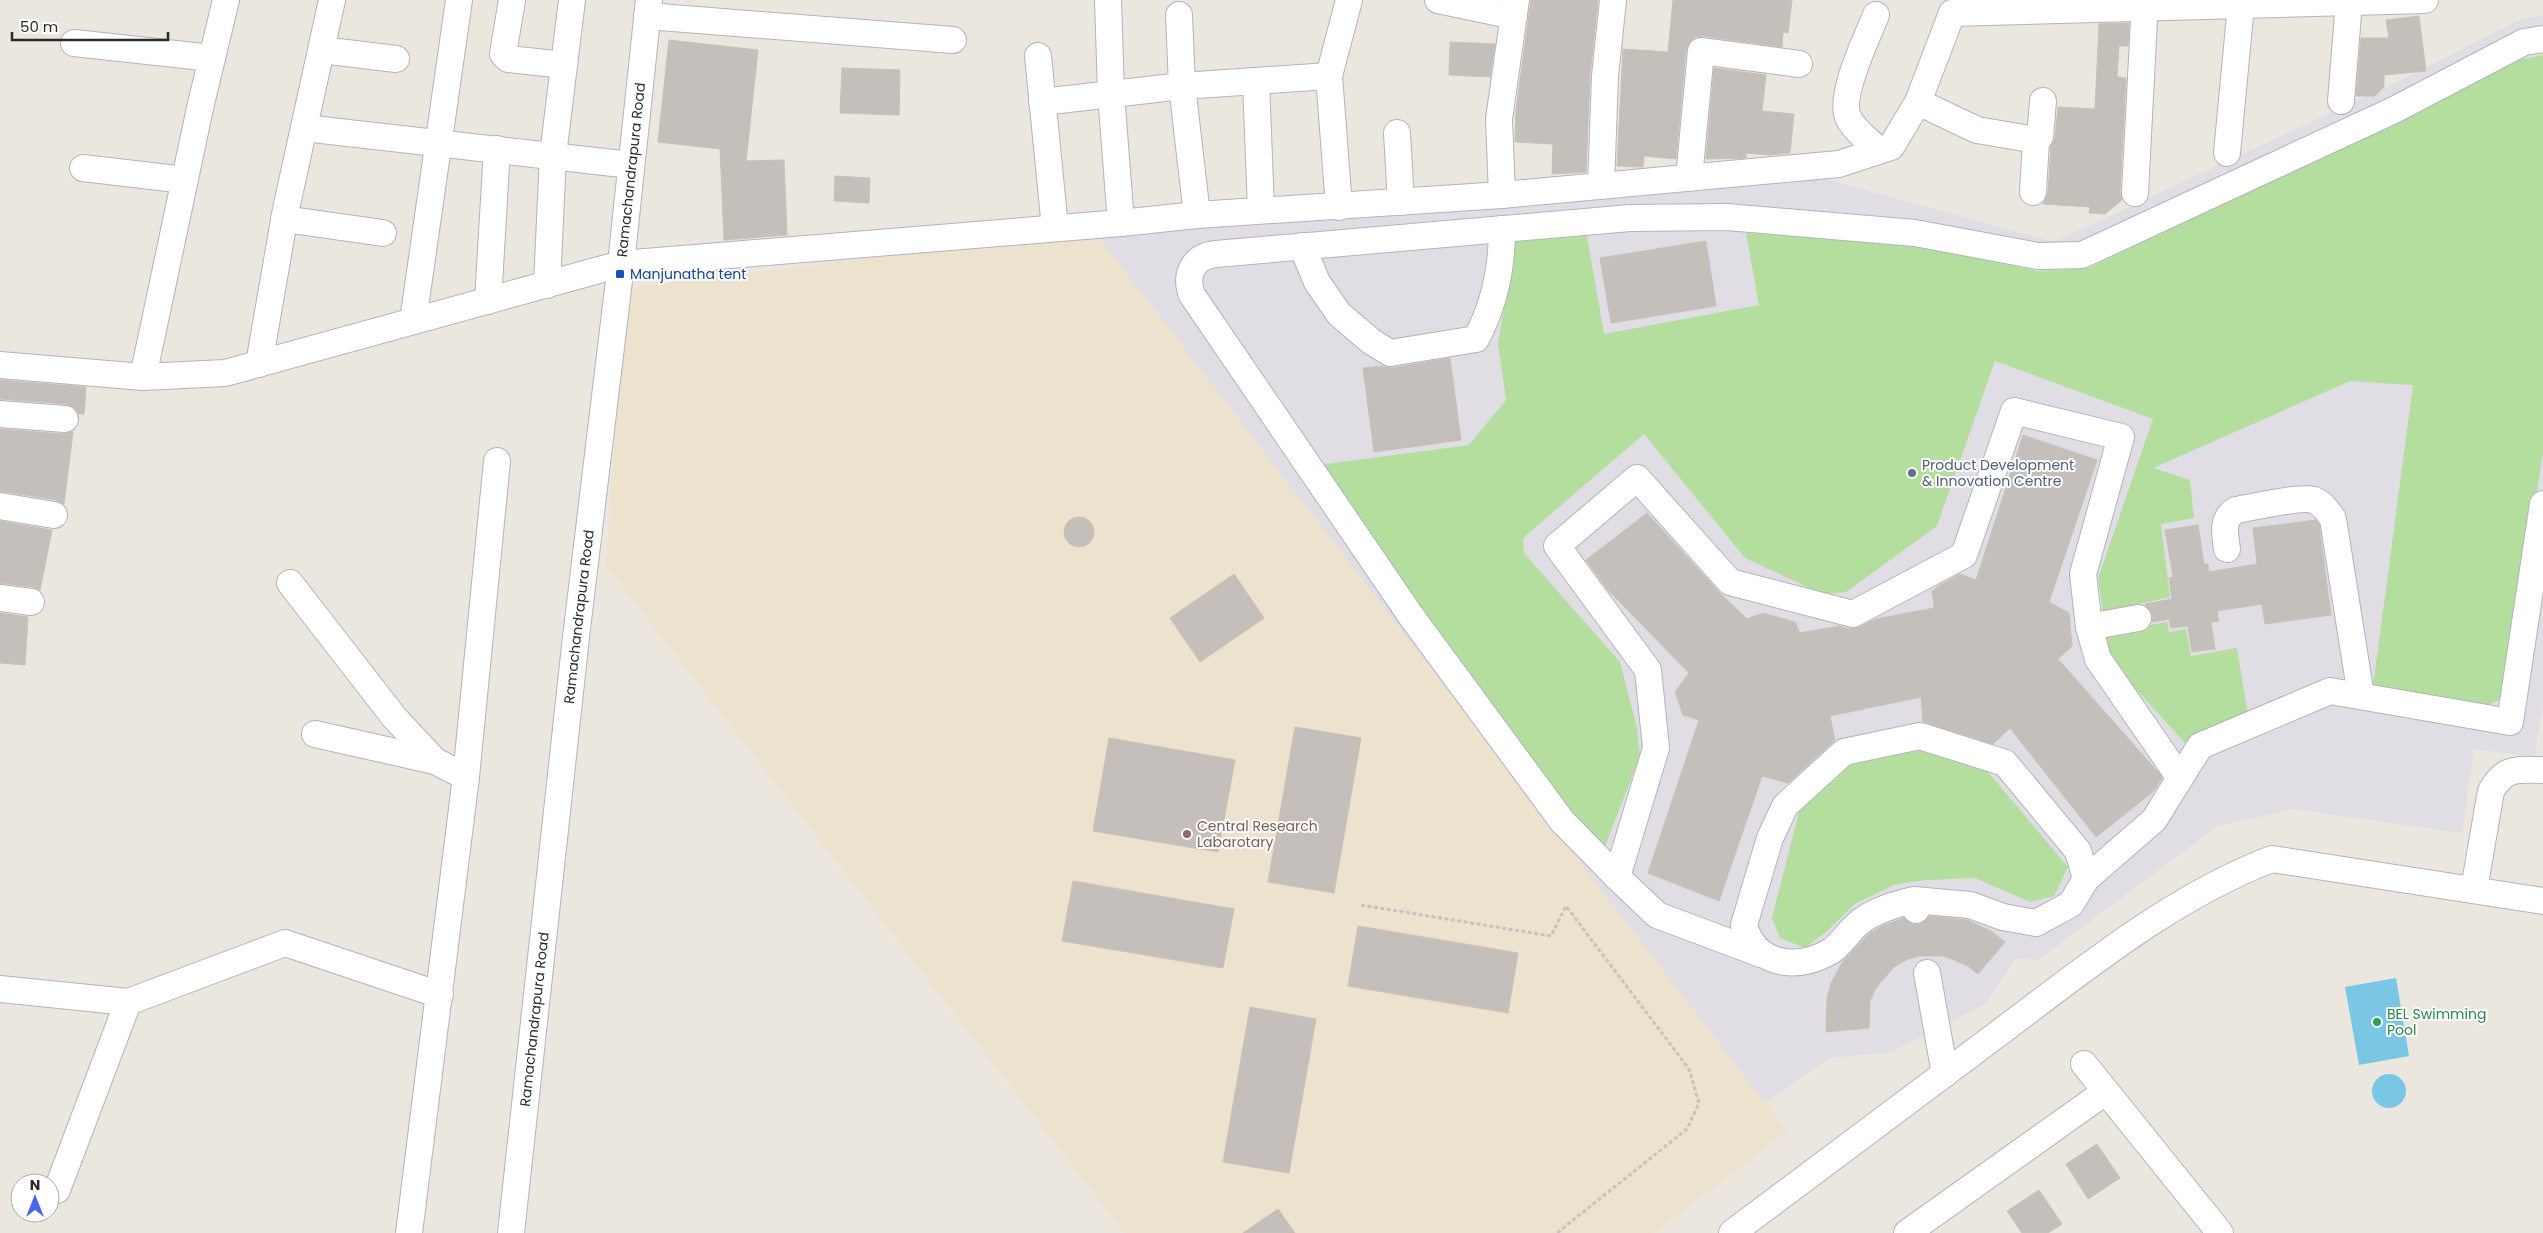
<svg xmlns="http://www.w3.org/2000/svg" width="2543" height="1233" viewBox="0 0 2543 1233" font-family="Poppins,sans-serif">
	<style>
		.industrial { fill: #e0dee4 }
		.education { fill: #ece2ce }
		.green { fill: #b3de9e }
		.water { fill: #79c7e5 }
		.building { fill: #c4bfba; stroke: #c7c1b7 }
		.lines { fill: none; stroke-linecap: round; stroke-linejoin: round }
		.minor-casing { stroke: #b1b4bd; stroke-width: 28 }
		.path { stroke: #c3c3c3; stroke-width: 3; stroke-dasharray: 4 2.5; stroke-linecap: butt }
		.minor { stroke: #fff; stroke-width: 26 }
		.transit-dot { fill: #1a4fb4; stroke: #fff; stroke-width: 2 }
		.service-dot { fill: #5c6f8a; stroke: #fff; stroke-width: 2 }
		.education-dot { fill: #8d6e63; stroke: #fff; stroke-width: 2 }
		.leisure-dot { fill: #2e9e5b; stroke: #fff; stroke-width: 2 }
		.labels { text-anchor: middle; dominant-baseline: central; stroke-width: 4; stroke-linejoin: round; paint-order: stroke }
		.street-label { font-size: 14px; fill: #2a2a2a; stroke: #fff }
		.transit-label { font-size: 14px; fill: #164399; stroke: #fff; text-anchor: start }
		.service-label { font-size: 14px; fill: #4e5e75; stroke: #fff; text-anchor: start }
		.education-label { font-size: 14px; fill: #785e54; stroke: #fff; text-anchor: start }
		.leisure-label { font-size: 14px; fill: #27864d; stroke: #fff; text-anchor: start }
	</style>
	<rect width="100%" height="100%" fill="#ebe6de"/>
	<path class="industrial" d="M 2543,15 L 2543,705 L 2534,757 L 2474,749 L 2462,833 L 2293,809 L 2218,826 L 2038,960 L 2016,958 L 1985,1004 L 1892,1052 L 1830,1058 L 1765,1103 L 1094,231 L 1818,177 L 2054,242 L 2401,80 L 2519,20 Z"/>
	<path class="education" d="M 1094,231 L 1787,1131 L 1654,1233 L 1125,1233 L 606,565 L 625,288 Z"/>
	<g class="green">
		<path d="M 2543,55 L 2543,452 L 2505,697 L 2490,704 L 2481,705 L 2373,687 L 2413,385 L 2350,381 L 2153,468 L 2190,480 L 2194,518 L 2161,524 L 2170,597 L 2103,612 L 2098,578 L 2153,419 L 1995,361 L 1937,526 L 1846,592 L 1822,594 L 1745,558 L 1644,434 L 1523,538 L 1524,553 L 1620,662 L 1637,728 L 1640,756 L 1604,849 L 1570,818 L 1319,465 L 1469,445 L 1506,400 L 1498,344 L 1515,241 L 1587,236 L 1604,334 L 1759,305 L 1746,233 L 1911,244 L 2037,271 L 2089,268 L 2519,60 Z"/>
		<path d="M 2167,622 L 2169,632 L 2186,629 L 2191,656 L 2237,648 L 2248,715 L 2185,743 L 2111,662 L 2106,633 Z"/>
		<path d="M 1923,747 L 1983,766 L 2068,867 L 2054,896 L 2030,902 L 1975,878 L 1925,880 L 1894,885 L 1855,904 L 1827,931 L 1805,948 L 1780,938 L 1772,918 L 1802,800 L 1842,766 Z"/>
	</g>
	<g class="water">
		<path d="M 2396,978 L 2409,1056 L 2359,1065 L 2345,987 Z"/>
		<circle cx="2389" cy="1091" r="17"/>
	</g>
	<g class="building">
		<path d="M 1531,0 L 1598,0 L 1590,75 L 1586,172 L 1552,174 L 1553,144 L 1515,142 L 1516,110 Z"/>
		<path d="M 1673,0 L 1792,0 L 1788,33 L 1783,32 L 1782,47 L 1703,36 L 1695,37 L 1689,43 L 1686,50 L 1676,159 L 1644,156 L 1643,167 L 1617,166 L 1623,49 L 1668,52 Z"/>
		<path d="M 2419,16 L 2426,71 L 2384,75 L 2384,87 L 2375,96 L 2356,96 L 2361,38 L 2389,38 L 2386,20 Z"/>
		<path d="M 2129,23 L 2128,46 L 2119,46 L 2117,77 L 2126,78 L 2120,192 L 2122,200 L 2105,214 L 2089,213 L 2090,207 L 2043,204 L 2048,193 L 2051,147 L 2055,138 L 2058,107 L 2095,109 L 2099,24 Z"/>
		<path d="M 669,40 L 758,50 L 746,161 L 784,160 L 787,235 L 724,240 L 720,149 L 658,142 Z"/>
		<path d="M 1450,42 L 1495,44 L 1490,77 L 1449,75 Z"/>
		<path d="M 842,68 L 900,70 L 899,115 L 840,113 Z"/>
		<path d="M 1714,68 L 1766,75 L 1762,111 L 1794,114 L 1790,153 L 1769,155 L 1746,153 L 1746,158 L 1706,159 Z"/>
		<path d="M 835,176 L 870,178 L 869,203 L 834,201 Z"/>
		<path d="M 1706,241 L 1716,306 L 1611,323 L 1600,258 Z"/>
		<path d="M 1450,358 L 1461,440 L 1374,452 L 1363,368 L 1382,366 L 1392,368 Z"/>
		<path d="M 0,380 L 86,387 L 84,414 L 79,414 L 74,407 L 66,404 L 0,399 Z"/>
		<path d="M 0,429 L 64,434 L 73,432 L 64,504 L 56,500 L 0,491 Z"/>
		<path d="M 2023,435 L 2097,460 L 2049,602 L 2069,613 L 2072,646 L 2058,659 L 2158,772 L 2162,778 L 2154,791 L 2096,837 L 2010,728 L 1993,744 L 1923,722 L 1921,697 L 1830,716 L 1835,740 L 1788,783 L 1762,776 L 1719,901 L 1648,873 L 1699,720 L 1683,715 L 1675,692 L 1689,673 L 1607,589 L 1586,560 L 1647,513 L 1719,592 L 1747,619 L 1763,613 L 1795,622 L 1800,633 L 1839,626 L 1849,629 L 1859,627 L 1876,619 L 1934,608 L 1932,591 L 1940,585 L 1960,574 L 1976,580 Z"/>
		<circle cx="1079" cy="532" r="15"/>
		<path d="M 2316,520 L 2319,524 L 2331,615 L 2265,624 L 2262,604 L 2217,611 L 2219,621 L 2211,622 L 2215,649 L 2192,652 L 2188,626 L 2171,628 L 2169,619 L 2152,622 L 2153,615 L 2145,604 L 2172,599 L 2169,578 L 2173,577 L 2165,530 L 2198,525 L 2204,564 L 2208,564 L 2209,572 L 2257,564 L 2253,528 Z"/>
		<path d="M 0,521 L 52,530 L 40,590 L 33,587 L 0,583 Z"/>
		<path d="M 1234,574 L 1264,618 L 1200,662 L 1170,618 Z"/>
		<path d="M 0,613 L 28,617 L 25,665 L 0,663 Z"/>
		<path d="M 1295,727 L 1361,738 L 1334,893 L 1268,882 Z"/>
		<path d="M 1109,738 L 1235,760 L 1218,852 L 1093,831 Z"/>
		<path d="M 1073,881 L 1234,909 L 1223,968 L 1062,941 Z"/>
		<path d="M 1929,916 L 1967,920 L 1991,931 L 2005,942 L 1978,974 L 1968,966 L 1944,956 L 1918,956 L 1906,960 L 1894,967 L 1876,988 L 1870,1001 L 1869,1028 L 1826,1032 L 1827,999 L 1831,983 L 1843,961 L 1869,934 L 1882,926 L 1904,918 L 1911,924 L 1919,925 Z"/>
		<path d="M 1358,926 L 1518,953 L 1508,1013 L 1348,986 Z"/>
		<path d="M 1250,1007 L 1316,1019 L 1289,1173 L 1223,1162 Z"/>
		<path d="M 2097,1144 L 2120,1178 L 2088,1199 L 2066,1164 Z"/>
		<path d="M 2039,1190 L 2062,1224 L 2048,1233 L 2022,1233 L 2007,1211 Z"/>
		<path d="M 1278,1209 L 1295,1233 L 1243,1233 Z"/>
	</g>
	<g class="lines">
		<g class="minor-casing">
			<g id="minor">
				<path d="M 512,0 L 503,54 L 508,59 L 564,65"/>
				<path d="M 1108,0 L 1111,94 L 1121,223"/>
				<path d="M 1438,0 L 1514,16"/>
				<path d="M 1179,15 L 1182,86 L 1197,215"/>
				<path d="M 1876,15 C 1867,38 1837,98 1849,119 C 1856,132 1869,141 1879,150"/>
				<path d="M 647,16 L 953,40"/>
				<path d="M 74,43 L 212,58"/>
				<path d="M 322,50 L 396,59"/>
				<path d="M 1038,56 L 1055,228"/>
				<path d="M 1256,81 L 1261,210"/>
				<path d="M 2341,101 L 2349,2"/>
				<path d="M 1042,102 L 1182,86 L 1329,76"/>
				<path d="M 1918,102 L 1977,130 L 2036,140 L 2040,137 L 2043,101"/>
				<path d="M 304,128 L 631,165"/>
				<path d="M 1397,133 L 1401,202"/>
				<path d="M 2227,153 L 2241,5"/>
				<path d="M 83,168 L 185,180"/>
				<path d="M 1689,178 L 1701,51 L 1799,64"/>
				<path d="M 1601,186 L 1605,76 L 1613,0"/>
				<path d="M 2033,192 L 2036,140"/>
				<path d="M 2135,193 L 2145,0"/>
				<path d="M 1502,195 L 1499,119 L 1516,0"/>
				<path d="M 1339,207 L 1329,76 L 1349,0"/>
				<path d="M 284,219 L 383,233"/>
				<path d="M 1302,246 L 1317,282 L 1339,314 L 1372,342 L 1390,353 L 1476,339 C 1495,304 1502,269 1502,229"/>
				<path d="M 547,285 L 553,155 L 572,0"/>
				<path d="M 488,301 L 497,149"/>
				<path d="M 413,321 L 459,0"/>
				<path d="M 259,364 L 286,209 L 332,0"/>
				<path d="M 0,365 L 143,377 L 225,373 L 621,264 L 1121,223 L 1197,215 L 1502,195 L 1839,164 L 1891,147 L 1918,102 L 1952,13 L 2425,0"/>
				<path d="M 143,377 L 200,108 L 226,0"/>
				<path d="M 0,414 L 65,419"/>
				<path d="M 0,506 L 54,515"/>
				<path d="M 2227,549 C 2225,534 2221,519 2236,510 C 2252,507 2301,496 2314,500 C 2323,504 2328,511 2333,519 L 2361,696"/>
				<path d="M 290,583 L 394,717 L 435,761 L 466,777"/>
				<path d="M 0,598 L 31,602"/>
				<path d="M 2089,627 L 2138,618"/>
				<path d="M 315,734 L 435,761"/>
				<path d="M 1617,877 L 1562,821 L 1411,616 L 1192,295 C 1184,274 1194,256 1216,254 L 1630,218 L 1727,217 L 1915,233 L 2038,256 L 2082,255 L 2394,110 L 2524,42 L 2543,39"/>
				<path d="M 2086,879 L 2154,820 L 2200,746 L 2330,691 L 2510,722 L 2543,504"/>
				<path d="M 2474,889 L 2491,791 C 2505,766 2518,770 2543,770"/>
				<path d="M 1914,900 L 1970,905 L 2003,917 L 2036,923 L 2071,904 L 2086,879 L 2078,851 L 2005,763 L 1920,736 L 1844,752 L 1785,806 L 1770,838 L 1744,925 C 1755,966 1798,971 1831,951 C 1843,943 1851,927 1864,919 C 1879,909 1896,904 1914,900 L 1916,910"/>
				<path d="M 1761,954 L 1657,915 L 1617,877 L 1656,748 L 1648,670 L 1557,546 L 1637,478 L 1730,582 L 1853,614 L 1964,555 L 2014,411 L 2121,437 L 2083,574 L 2089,627 L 2098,659 L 2180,778"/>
				<path d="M 1927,973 L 1945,1074"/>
				<path d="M 0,989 L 128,1002 L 285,943 L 440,995"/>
				<path d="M 2084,1064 L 2220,1233"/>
				<path d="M 57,1190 L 128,1002"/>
				<path d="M 409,1233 L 466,777 L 497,461"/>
				<path id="s1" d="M 511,1233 L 576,637 L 621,264 L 649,0"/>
				<path d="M 1732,1233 C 1825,1163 1918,1094 2011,1024 C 2092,963 2177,895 2272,859 L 2543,901"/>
				<path d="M 1907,1233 L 2105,1092"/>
			</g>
		</g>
		<path class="path" d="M 1361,905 L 1551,936 L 1566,906 L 1689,1069 L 1699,1103 L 1687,1129 L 1557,1233"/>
		<use href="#minor" class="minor"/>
	</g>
	<rect class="transit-dot" x="615" y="269" width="10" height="10" rx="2.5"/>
	<circle class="service-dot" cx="1912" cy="473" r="5"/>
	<circle class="education-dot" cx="1187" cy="834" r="5"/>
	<circle class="leisure-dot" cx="2377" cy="1022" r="5"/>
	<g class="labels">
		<g class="street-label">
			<text stroke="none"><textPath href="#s1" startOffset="1070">Ramachandrapura Road</textPath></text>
			<text stroke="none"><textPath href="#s1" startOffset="620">Ramachandrapura Road</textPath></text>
			<text stroke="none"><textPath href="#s1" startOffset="215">Ramachandrapura Road</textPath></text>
		</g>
		<g class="transit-label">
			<text x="630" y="274">Manjunatha tent</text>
		</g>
		<g class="service-label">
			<text x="1922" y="465">Product Development<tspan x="1922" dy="16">&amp; Innovation Centre</tspan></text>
		</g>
		<g class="education-label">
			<text x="1197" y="826">Central Research<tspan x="1197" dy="16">Labarotary</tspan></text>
		</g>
		<g class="leisure-label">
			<text x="2387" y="1014">BEL Swimming<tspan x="2387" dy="16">Pool</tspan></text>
		</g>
	</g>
	<g transform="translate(35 1198)"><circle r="24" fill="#ffffff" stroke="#aaaaaa"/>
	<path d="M0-4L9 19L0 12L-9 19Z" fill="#4a67ec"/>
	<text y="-8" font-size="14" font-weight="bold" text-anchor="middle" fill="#2a2a2a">N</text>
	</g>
	<path d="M12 32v8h156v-8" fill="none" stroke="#2a2a2a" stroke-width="2.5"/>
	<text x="20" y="32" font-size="15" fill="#2a2a2a" stroke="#ffffff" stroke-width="4" paint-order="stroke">50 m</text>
</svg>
